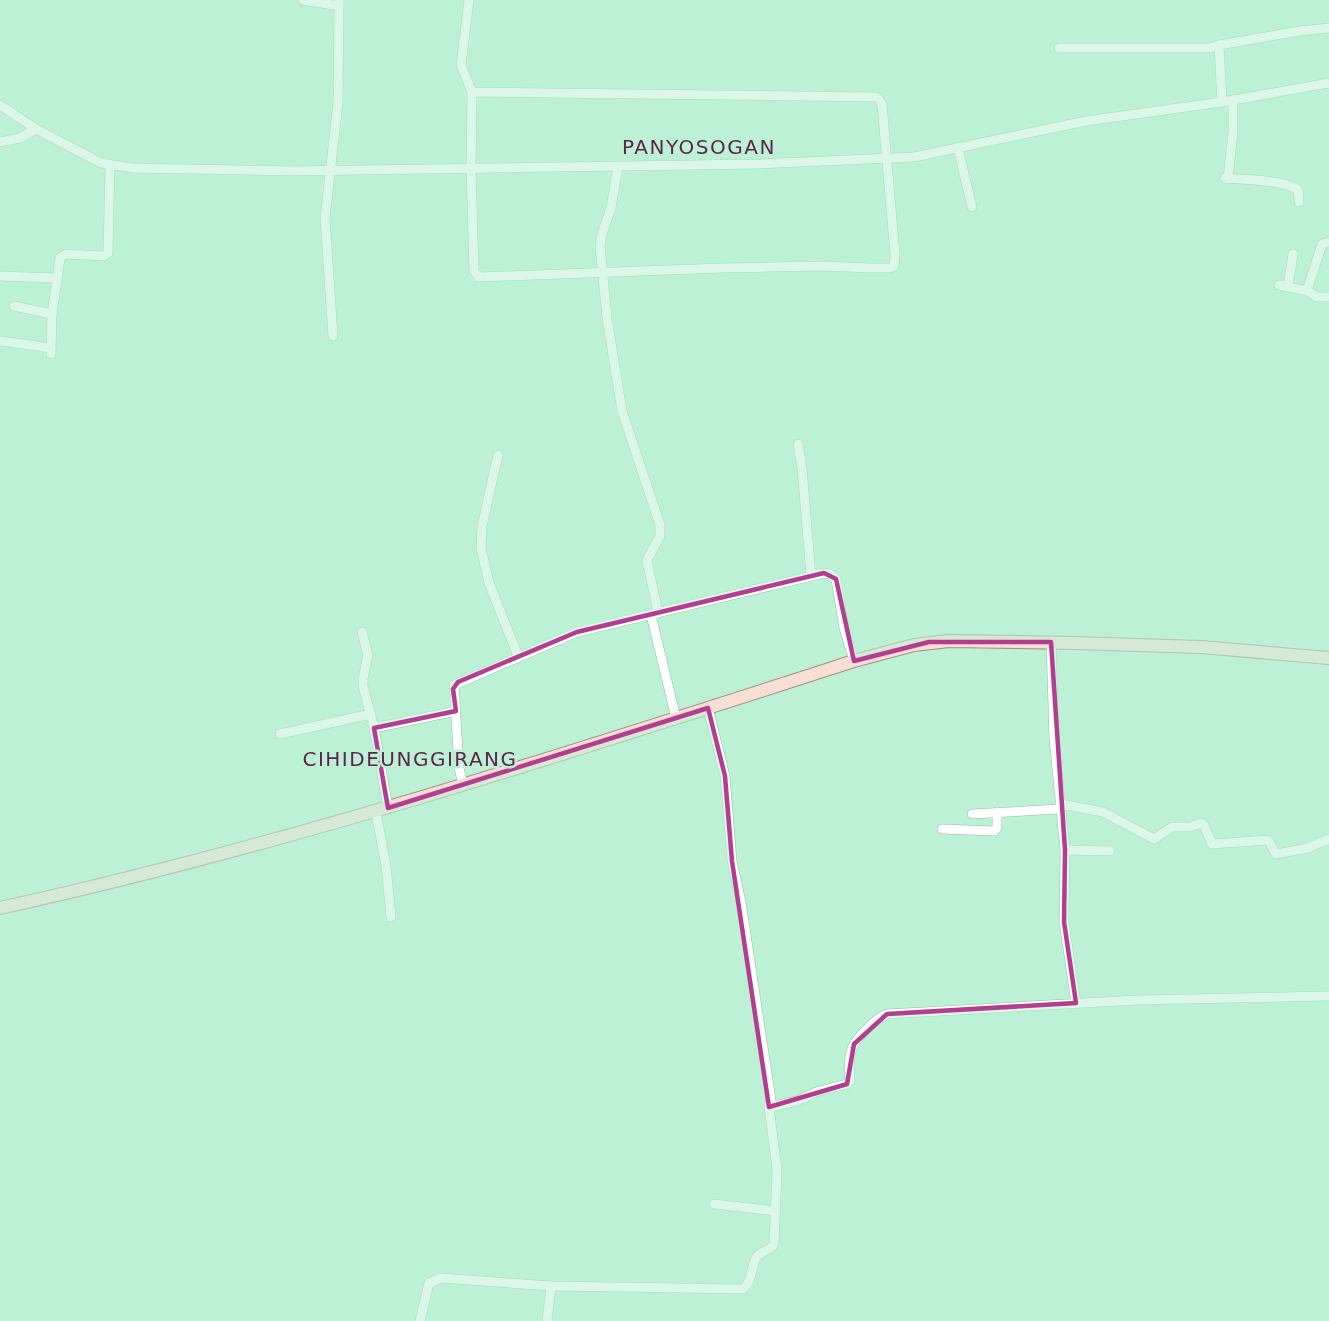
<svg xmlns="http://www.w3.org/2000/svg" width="1329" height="1321" viewBox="0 0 1329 1321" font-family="'DejaVu Sans',sans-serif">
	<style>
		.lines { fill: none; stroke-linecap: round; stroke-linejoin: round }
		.minor-casing { stroke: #8cc0a5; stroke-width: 10 }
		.major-casing { stroke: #a28f81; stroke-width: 14 }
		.minor { stroke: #fff; stroke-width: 9 }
		.major { stroke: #f7dfd5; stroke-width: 12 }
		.marked { fill: none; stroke: #b53d91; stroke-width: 4.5; stroke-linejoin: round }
		.labels { text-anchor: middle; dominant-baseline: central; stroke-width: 5; stroke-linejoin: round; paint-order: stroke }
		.quarter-label { font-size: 20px; letter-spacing: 1.5px; fill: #5f244c; stroke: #bcf1d5 }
	</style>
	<rect width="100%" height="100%" fill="#bcf1d5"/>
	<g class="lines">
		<g class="minor-casing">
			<g id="minor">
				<path d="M 303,0 L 339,6"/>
				<path d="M 469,0 L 461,65 L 472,92 L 471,169 L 474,271 L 479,277 L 722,268 L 820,266 L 871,268 L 890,268 L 894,266 L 895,255 L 882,104 L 877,97 L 472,92"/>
				<path d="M 1219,45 L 1299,31 L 1329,28"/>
				<path d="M 1059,48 L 1210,48 L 1219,45 L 1222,102"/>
				<path d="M 0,105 L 36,129 L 101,163 L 132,168 L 294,171 L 759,164 L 914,157 L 1086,121 L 1222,102 L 1329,83"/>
				<path d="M 0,142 L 20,138 L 36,129"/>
				<path d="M 958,148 L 972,207"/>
				<path d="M 618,166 L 611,208 L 602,234 L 600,246 L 607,318 L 622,411 L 660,525 L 660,536 L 647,560 L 658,613"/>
				<path d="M 1225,178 C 1241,179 1286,180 1298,190 L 1299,202"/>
				<path d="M 1228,179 L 1233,132 L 1233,100"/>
				<path d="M 0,276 L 56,278"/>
				<path d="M 1279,285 L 1307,291 L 1322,244 L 1329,242"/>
				<path d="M 1288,287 L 1293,254"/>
				<path d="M 1307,291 L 1317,297 L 1329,297"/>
				<path d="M 14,306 L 52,314"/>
				<path d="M 333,336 L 325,218 L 338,103 L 339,0"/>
				<path d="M 0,341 L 51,348"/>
				<path d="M 51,354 L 52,314 L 60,258 L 66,254 L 104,256 L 108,253 L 110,165"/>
				<path d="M 798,444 L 802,468 L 811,576"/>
				<path d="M 498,455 L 482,526 L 481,548 L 489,583 L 518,656"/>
				<path d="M 651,615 L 676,718"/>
				<path d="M 362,632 L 368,655 L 363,679 L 363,686 L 374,728 L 388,808"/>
				<path d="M 1051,642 L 1054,738 L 1065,850 L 1064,922 L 1076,1003"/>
				<path d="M 708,708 L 725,776 L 732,861 L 741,902 L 771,1100 L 769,1107 L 797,1101 L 816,1092 L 847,1084 L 850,1081 C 850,1072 848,1061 851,1052 C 854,1039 876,1018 887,1014 L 1138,1000 L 1329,996"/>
				<path d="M 374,728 L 456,711"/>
				<path d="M 280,734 L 371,714"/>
				<path d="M 463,785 L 459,768 L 454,685 L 577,632 L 824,573 L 830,574 L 836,579 L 844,628 L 854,661"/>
				<path d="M 1060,804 L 1103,812 L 1154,839 L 1172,827 L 1190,827 L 1201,823 L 1204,825 L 1212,844 L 1268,840 L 1276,854 L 1308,848 L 1329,839"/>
				<path d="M 376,812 L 386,866 L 391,917"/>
				<path d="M 972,814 L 1060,809"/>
				<path d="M 942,829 L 994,831 L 997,828 L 997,812"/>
				<path d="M 1065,850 L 1110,851"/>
				<path d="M 714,1204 L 776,1211"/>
				<path d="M 420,1321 L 429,1283 L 441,1278 L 551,1286 L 743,1289 C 752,1282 751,1268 756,1258 C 760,1251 770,1251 774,1244 L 777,1170 L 769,1107"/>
				<path d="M 547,1321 L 551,1286"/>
			</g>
		</g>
		<g class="major-casing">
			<path id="major" d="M 0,908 C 290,844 572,752 854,661 L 914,645 L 949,641 L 1075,643 L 1201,647 L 1329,658"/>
		</g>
		<use href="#minor" class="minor"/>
		<use href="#major" class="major"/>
	</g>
	<path d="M0 0H1329V1321H0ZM 824,573 L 836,579 L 854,661 L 929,642 L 1051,642 L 1065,850 L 1064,922 L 1076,1003 L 887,1014 L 854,1044 L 847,1084 L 769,1107 L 732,861 L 725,776 L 708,708 L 388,808 L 374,728 L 456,711 L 453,689 L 458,682 L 577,632 Z" fill="#bcf1d5" fill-opacity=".55" fill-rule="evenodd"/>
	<path class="marked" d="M 824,573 L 836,579 L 854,661 L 929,642 L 1051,642 L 1065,850 L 1064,922 L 1076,1003 L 887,1014 L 854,1044 L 847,1084 L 769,1107 L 732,861 L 725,776 L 708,708 L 388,808 L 374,728 L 456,711 L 453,689 L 458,682 L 577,632 Z"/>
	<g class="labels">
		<g class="quarter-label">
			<text x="699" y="147">PANYOSOGAN</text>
			<text x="410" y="759">CIHIDEUNGGIRANG</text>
		</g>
	</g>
</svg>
